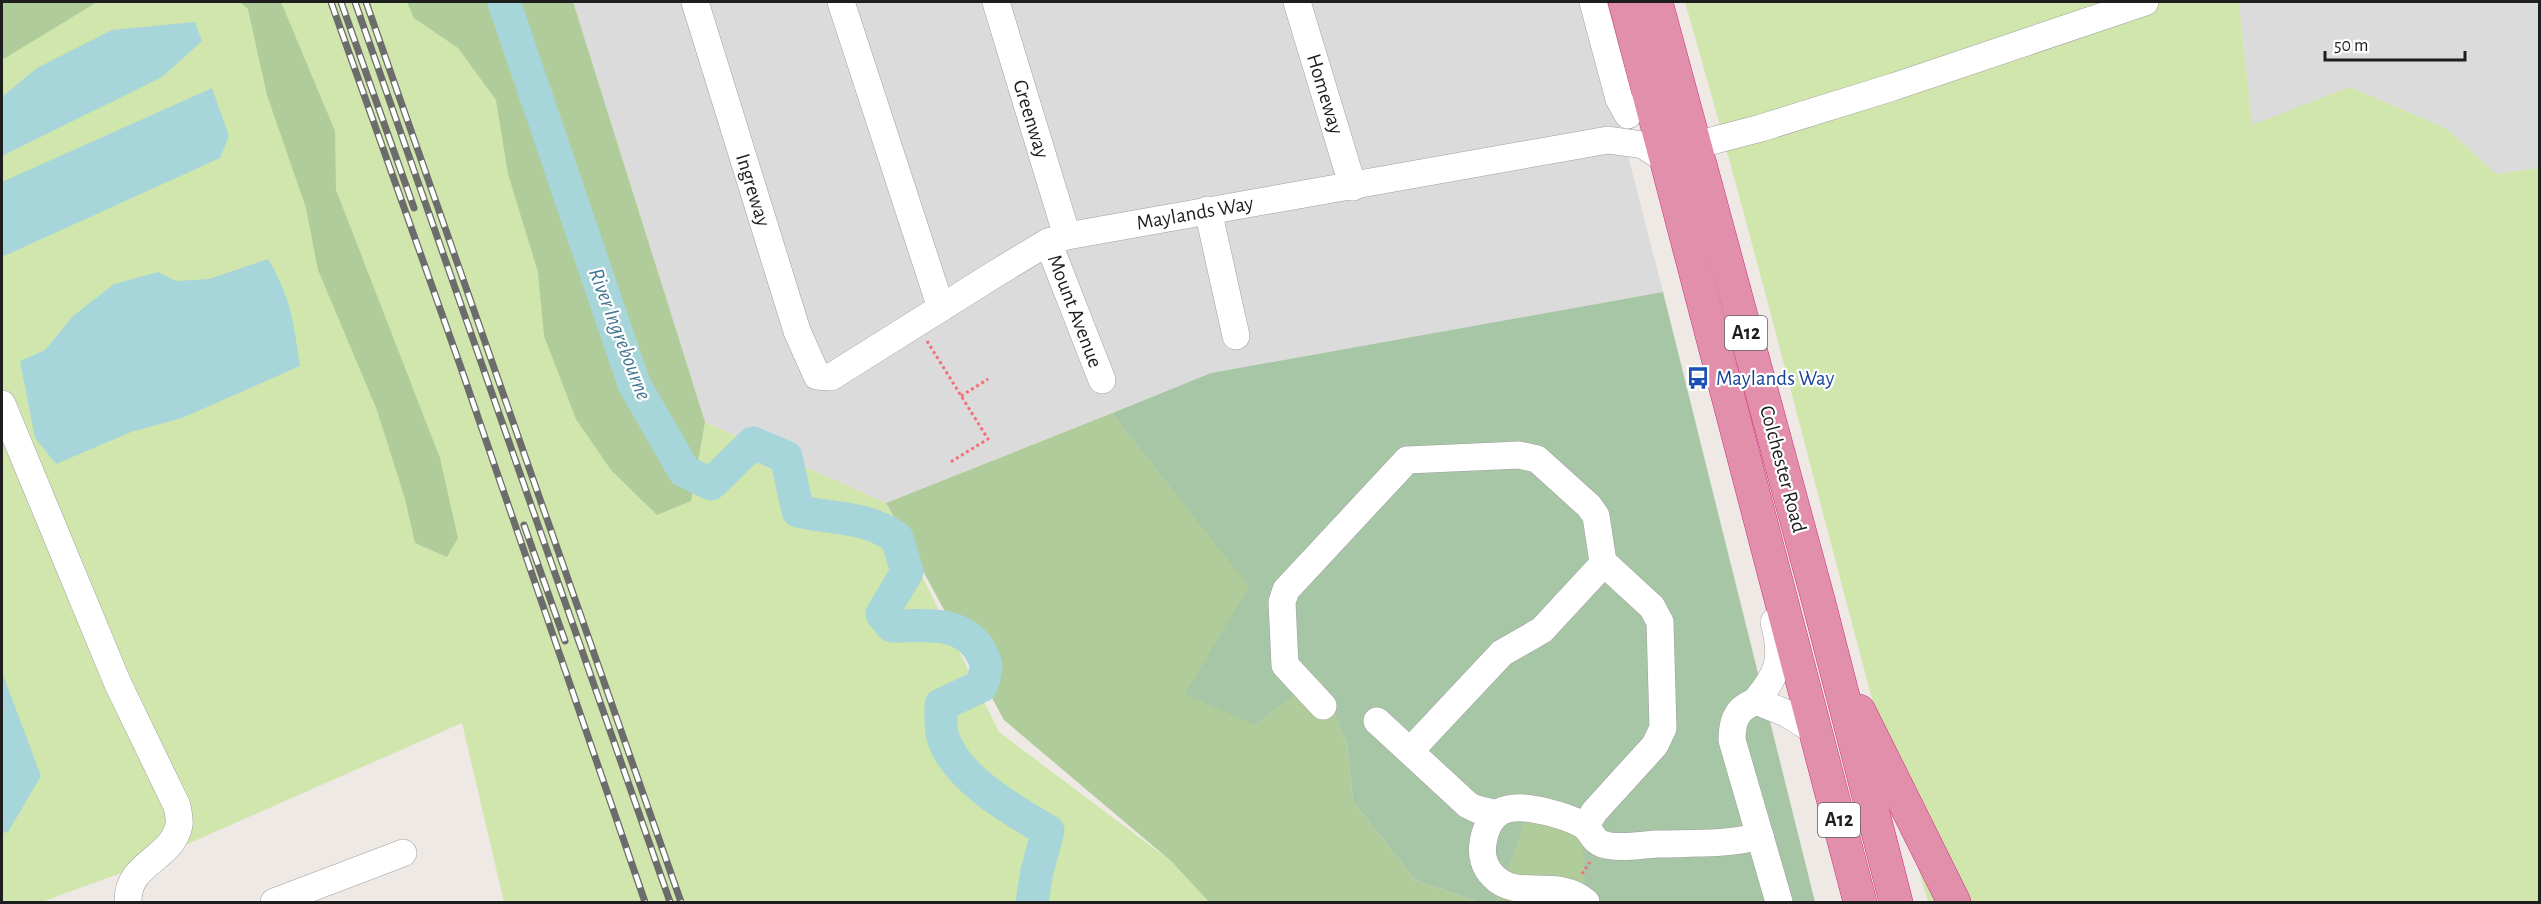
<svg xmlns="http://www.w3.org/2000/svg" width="2541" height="904" viewBox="0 0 2541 904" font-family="'Alegreya Sans',sans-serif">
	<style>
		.residential { fill: #dcdbdb }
		.grass { fill: #d1e6ac }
		.forest { fill: #b0cc9b }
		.cemetery { fill: #a6c6a6 }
		.water { fill: #a6d6da }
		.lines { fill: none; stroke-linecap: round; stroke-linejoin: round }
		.river { stroke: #a6d6da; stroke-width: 33 }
		.minor-casing { stroke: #9f9f9f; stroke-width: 28 }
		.highway-casing { stroke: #d12c7d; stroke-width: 34 }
		.path { stroke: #f37076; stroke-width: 3; stroke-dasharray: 3 3; stroke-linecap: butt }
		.minor { stroke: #fff; stroke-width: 27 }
		.highway { stroke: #e28fab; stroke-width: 33 }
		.rail-casing { stroke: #6c6c6c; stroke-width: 7 }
		.rail { stroke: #fff; stroke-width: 4.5; stroke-dasharray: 14; stroke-linecap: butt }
		.labels { text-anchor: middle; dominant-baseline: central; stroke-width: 4.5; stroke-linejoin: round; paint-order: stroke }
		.shield { fill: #fff; stroke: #626262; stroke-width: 1.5 }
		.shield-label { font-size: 20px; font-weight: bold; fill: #1e1e1e }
		.street-label { font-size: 21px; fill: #1e1e1e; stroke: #fff }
		.transit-label { font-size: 21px; fill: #164399; stroke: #fff; text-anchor: start }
		.water-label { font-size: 22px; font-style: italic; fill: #467792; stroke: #fff }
	</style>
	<rect width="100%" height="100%" fill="#eee9e4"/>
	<g class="residential">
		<path d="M 573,2 L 1583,2 L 1627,152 L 1663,292 L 1211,373 L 886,503 L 705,422 Z"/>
		<path d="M 2239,2 L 2539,2 L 2539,168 L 2496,174 L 2447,129 L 2350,87 L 2252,126 Z"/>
	</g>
	<g class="grass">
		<path d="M 2,2 L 573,2 L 705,422 L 886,503 L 999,732 L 1172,862 L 1209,902 L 504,902 L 462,723 L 124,872 L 41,902 L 2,902 Z"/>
		<path d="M 1685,2 L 2239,2 L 2252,125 L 2350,87 L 2447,129 L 2496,174 L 2539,168 L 2539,902 L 1928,902 C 1843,603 1771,300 1685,2 Z"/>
	</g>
	<g class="forest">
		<path d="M 2,2 L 97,2 L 2,60 Z"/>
		<path d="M 240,2 L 281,2 L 335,131 L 336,190 L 440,458 L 458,538 L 447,557 L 415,543 L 405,499 L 377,410 L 318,270 L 306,208 L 267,95 L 248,9 Z"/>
		<path d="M 407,2 L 573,2 L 705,422 L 691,501 L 657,515 L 611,470 L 576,419 L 544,336 L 538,272 L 508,174 L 496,100 L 458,48 L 414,18 Z"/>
		<path d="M 1112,413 L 1250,587 L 1255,725 L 1319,676 L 1347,744 L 1353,801 L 1415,880 L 1480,902 L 1209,902 L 1172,862 L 1004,720 L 886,503 Z"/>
		<path d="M 1528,813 L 1582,820 L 1591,902 L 1497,902 Z"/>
	</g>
	<path class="cemetery" d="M 1663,292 L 1815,902 L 1591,902 L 1585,897 L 1582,820 L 1528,814 L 1497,902 L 1480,902 L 1415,880 L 1353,801 L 1347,744 L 1319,677 L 1255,725 L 1185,694 L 1249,587 L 1112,413 L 1211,373 Z"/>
	<g class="water">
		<path d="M 195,22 L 202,41 L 162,77 L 2,156 L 2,97 L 37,68 L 112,30 Z"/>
		<path d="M 212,88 L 229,136 L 220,158 L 2,257 L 2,182 Z"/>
		<path d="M 268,259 C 291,297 294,324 300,366 L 182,418 L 131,432 L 56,464 L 35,438 L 20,361 L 45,350 L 73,316 L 114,284 L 158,272 L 176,281 L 209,279 Z"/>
		<path d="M 2,672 L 41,776 L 8,832 L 2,833 Z"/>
	</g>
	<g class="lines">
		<path class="river" d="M 504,2 L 634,384 L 684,471 L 711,484 L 753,443 L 786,457 L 798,511 C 834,520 864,515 897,538 L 907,572 L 882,614 L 892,626 C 922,626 957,620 977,646 C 981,652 986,660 986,668 C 985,674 983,681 981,686 L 941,705 C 941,715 940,728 943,737 C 955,778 1014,811 1048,831 L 1037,871 L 1032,902"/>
		<g class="minor-casing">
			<g id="minor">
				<path d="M 695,2 L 797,331 L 817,376 L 831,377 L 995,274 L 1048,242 L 1067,236 L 1608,140 L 1643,145 L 1668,161"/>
				<path d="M 841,2 L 941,308"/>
				<path d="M 996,2 L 1067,236"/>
				<path d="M 1297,2 L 1353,187"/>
				<path d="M 1593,2 L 1619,99 L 1628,115"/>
				<path d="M 1696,145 L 1761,128 L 1893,87 L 2145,2"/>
				<path d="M 1208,210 L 1236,336"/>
				<path d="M 1048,242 L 1102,380"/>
				<path d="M 2,404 L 118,684 L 177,806 C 178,812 180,820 179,825 C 172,860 127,862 128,902"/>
				<path d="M 1774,622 C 1783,656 1780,672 1757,699 C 1754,703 1749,704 1745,707 C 1734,714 1732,727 1732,740 L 1779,902"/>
				<path d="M 1756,701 L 1786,713 L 1818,733"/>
				<path d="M 1323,706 L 1285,665 L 1282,602 L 1286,590 L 1407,460 L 1519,455 L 1537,459 L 1589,506 L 1596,516 L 1603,562 L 1652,607 L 1660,622 L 1663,728 L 1655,745 L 1595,811 L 1585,826"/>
				<path d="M 1377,721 L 1468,805 L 1476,809 L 1497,814"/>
				<path d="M 1410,751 L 1502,653 L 1542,630 L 1604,563"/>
				<path d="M 274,902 L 403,853"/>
				<path d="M 1586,902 C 1555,876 1518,902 1493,876 C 1484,867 1481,855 1483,843 C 1485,829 1492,812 1508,809 C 1526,804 1567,816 1583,825 C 1595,833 1590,843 1611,846 C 1625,848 1642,845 1656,844 C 1691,843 1727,845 1760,836"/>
			</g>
		</g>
		<g class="highway-casing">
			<g id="highway">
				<path d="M 1625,2 L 1860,902"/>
				<path d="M 1656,2 L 1819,603 L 1896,902"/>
				<path d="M 1859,711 L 1954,902"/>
			</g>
		</g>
		<g class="path">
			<path d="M 927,341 L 988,439 L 949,463"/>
			<path d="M 961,396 L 988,379"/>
			<path d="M 1582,874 L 1590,862"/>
		</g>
		<use href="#minor" class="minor"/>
		<use href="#highway" class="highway"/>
		<g class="rail-casing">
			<g id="rail">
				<path d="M 331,2 L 460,365 L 645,902"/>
				<path d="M 341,2 L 414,208"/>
				<path d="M 355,2 L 670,902"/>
				<path d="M 366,2 L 681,902"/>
				<path d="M 524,525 L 565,641"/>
			</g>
		</g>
		<use href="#rail" class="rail"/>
	</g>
	<defs>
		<g id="bus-bare" transform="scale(1.8)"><path d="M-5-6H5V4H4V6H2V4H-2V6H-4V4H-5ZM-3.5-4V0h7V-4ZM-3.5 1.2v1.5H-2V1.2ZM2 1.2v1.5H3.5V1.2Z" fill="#1a4fb4" stroke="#fff" stroke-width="2.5" paint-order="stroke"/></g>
	</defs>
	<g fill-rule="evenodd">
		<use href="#bus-bare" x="1698" y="378"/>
	</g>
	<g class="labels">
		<g class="shield">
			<rect x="1725" y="316" width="42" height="34" rx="4.5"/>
			<rect x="1818" y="803" width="42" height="34" rx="4.5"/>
		</g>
		<g class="shield-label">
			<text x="1746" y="333">A12</text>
			<text x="1839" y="820">A12</text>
		</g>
		<g class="street-label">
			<text transform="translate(1325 94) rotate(73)">Homeway</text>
			<text transform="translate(1031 119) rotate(73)">Greenway</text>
			<text transform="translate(753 190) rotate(73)">Ingreway</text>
			<text transform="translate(1195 213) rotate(-10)">Maylands Way</text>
			<text transform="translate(1075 311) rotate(69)">Mount Avenue</text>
			<text transform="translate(1783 469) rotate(75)">Colchester Road</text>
		</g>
		<g class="transit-label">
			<text x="1716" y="378">Maylands Way</text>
		</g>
		<g class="water-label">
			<text transform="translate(620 334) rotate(69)">River Ingrebourne</text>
		</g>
	</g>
	<rect width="2541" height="904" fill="none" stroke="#1e1e1e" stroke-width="6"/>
	<path d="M2325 51v9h140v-9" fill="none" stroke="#1e1e1e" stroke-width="3"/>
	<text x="2334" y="51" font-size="18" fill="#1e1e1e" stroke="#ffffff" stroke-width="4.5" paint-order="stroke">50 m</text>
</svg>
